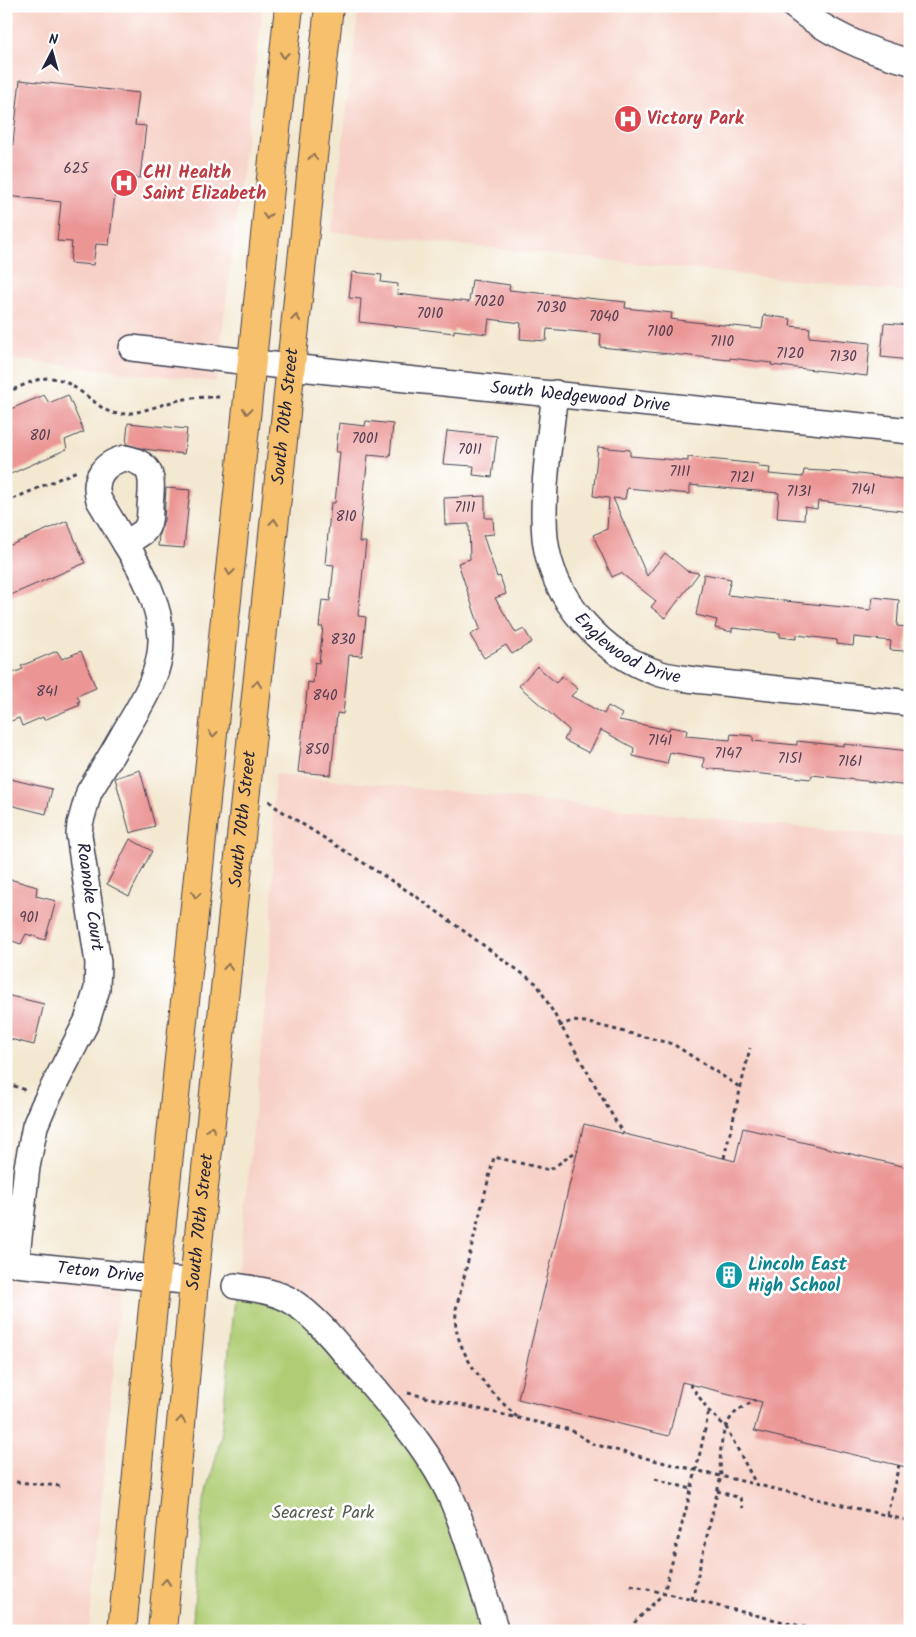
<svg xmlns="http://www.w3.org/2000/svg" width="916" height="1637" viewBox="0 0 916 1637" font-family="Kalam,sans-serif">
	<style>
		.built { fill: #f7d1c7 }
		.green { fill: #afcd74; stroke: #687858 }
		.building { fill: #eb9695 }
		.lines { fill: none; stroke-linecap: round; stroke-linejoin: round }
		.minor-casing { stroke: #414051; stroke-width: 28 }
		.major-casing { stroke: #414051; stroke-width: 30 }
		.path { stroke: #414051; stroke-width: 3; stroke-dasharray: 4 4; stroke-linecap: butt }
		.minor { stroke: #fff; stroke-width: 25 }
		.major { stroke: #f7c06c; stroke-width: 28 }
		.oneway { stroke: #8c7154 }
		.labels { text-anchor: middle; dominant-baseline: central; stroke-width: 5; stroke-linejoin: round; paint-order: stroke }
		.number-label { font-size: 15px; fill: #543f52 }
		.health-label { font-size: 18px; font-weight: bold; fill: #be3a42; stroke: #fff; text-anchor: start }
		.street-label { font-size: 18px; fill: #22223b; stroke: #fff }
		.culture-label { font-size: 18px; font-weight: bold; fill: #0d838f; stroke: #fff; text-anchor: start }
		.park-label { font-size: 18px; fill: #535e4f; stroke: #fff }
	</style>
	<rect width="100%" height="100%" fill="#fff"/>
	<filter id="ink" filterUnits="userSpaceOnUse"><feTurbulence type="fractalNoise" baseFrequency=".02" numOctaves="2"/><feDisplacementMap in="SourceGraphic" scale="10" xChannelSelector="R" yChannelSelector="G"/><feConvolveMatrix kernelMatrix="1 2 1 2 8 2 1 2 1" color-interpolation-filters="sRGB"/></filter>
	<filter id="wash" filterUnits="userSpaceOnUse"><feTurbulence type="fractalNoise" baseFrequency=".0096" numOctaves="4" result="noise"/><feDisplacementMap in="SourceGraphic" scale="20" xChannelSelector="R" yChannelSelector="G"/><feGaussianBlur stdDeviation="1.12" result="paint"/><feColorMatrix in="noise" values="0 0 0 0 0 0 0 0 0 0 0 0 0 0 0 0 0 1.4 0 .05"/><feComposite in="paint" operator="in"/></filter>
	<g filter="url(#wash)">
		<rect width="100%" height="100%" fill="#f3e8d0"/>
		<g class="built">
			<path d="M 6,6 L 263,6 L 216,382 L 6,359 Z"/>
			<path d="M 359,6 L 910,6 L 910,292 L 332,232 Z"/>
			<path d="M 275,774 L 910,838 L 910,1631 L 496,1631 L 235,1286 L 244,1220 L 267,986 L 272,920 L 273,812 Z"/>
			<path d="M 6,1263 L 122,1275 L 89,1631 L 6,1631 Z"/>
		</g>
		<path class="green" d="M 235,1286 L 279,1295 L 428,1456 L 496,1631 L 192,1631 L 202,1512 L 221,1437 Z"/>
		<g id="blocks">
			<g class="building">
				<path d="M 20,80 L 139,93 L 135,125 L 146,126 L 140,178 L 117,176 L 109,245 L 96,244 L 93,265 L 70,263 L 72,242 L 57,241 L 61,202 L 7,196 Z"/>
				<path d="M 352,272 L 382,275 L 381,282 L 398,284 L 397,294 L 469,302 L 472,280 L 510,285 L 509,290 L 626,302 L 625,308 L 672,313 L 671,319 L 685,321 L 762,329 L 764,315 L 791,319 L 790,326 L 810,328 L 809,337 L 870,343 L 867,376 L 771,365 L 772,363 L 730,358 L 730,360 L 600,347 L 601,334 L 581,332 L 547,329 L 546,341 L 520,339 L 521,323 L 489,319 L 487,334 L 454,330 L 454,333 L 359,322 L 361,299 L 349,298 Z"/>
				<path d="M 884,323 L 910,325 L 910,360 L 881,357 Z"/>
				<path d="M 44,395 L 49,403 L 68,395 L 84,432 L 65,440 L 67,449 L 6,476 L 6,411 Z"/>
				<path d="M 366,421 L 393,424 L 390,457 L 368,455 L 359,542 L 366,542 L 358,616 L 366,617 L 362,656 L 349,655 L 343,714 L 337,713 L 331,775 L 298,772 L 308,682 L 313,683 L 315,662 L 319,663 L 323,627 L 319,627 L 322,600 L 330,601 L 334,565 L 325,564 L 331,503 L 335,503 L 340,452 L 336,452 L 339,423 L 365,426 Z"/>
				<path d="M 128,423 L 187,429 L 184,454 L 144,449 L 126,444 Z"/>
				<path d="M 447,431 L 497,436 L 492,477 L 473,475 L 474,466 L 443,464 Z"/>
				<path d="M 598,447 L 630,450 L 630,456 L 688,461 L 688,457 L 759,464 L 759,467 L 770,468 L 769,474 L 803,477 L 804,470 L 841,472 L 910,480 L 910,512 L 818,501 L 817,509 L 805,507 L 804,520 L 777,518 L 779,493 L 690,485 L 690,494 L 627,488 L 625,499 L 613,498 L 647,576 L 665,553 L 687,571 L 699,573 L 665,618 L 651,607 L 656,601 L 621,573 L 612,577 L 593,535 L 607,529 L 609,498 L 593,496 Z"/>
				<path d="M 166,488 L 190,490 L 184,548 L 158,546 L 159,534 L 164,520 Z"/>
				<path d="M 485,496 L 485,518 L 493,518 L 494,534 L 483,535 L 497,577 L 500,576 L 506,594 L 495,598 L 516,633 L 524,629 L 532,642 L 512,654 L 506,645 L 484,658 L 470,635 L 480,629 L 458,563 L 470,559 L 469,524 L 445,525 L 444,498 Z"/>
				<path d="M 67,521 L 85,563 L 6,597 L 6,547 Z"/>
				<path d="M 704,574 L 731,579 L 727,595 L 871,610 L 873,597 L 899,600 L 897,626 L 908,627 L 905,651 L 890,650 L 891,641 L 854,637 L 853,646 L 837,644 L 837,640 L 797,635 L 796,639 L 780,637 L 780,633 L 732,628 L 732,632 L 715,628 L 717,620 L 696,615 Z"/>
				<path d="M 57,651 L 62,659 L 81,651 L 96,688 L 77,696 L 80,701 L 78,702 L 80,705 L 44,720 L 43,717 L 22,726 L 19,718 L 6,723 L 6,676 L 23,669 L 21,666 Z"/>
				<path d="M 537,666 L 556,683 L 562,676 L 578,689 L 571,696 L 604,714 L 608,706 L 622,714 L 619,720 L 669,730 L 670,727 L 687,730 L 686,736 L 730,740 L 731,734 L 753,736 L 753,741 L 797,745 L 797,741 L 844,746 L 844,744 L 910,751 L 910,786 L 812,775 L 811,779 L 703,768 L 704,758 L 670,752 L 667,764 L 633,756 L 634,748 L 601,730 L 589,753 L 564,740 L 569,730 L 519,686 Z"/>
				<path d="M 140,770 L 155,826 L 130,833 L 115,778 Z"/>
				<path d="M 6,778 L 52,789 L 46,814 L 6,804 Z"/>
				<path d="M 130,839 L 152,851 L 129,896 L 107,884 Z"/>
				<path d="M 6,878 L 37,887 L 36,896 L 56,901 L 45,940 L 26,934 L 21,944 L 6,939 Z"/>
				<path d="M 6,995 L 44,1004 L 34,1045 L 6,1038 Z"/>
				<path d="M 584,1124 L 735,1161 L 743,1128 L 910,1168 L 910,1468 L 754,1431 L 762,1402 L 682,1382 L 669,1436 L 518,1399 Z"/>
			</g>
		</g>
	</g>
	<g filter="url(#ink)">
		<use href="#blocks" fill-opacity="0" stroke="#414051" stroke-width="1"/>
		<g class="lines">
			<g class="minor-casing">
				<g id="minor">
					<path d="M 794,6 C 828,34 868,51 910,62"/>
					<path id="s1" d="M 132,348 L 290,367 L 910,431"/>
					<path id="s2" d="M 555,393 C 550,438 541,494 545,538 C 552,600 602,655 661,674 C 671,677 683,678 695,680 L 910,703"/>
					<path d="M 125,458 C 156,464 152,481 150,506 C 150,513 150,524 145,530 C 141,535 131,539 125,543 L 99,500 C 92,478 104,463 125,458 Z"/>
					<path id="s3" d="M 6,1263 L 194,1282"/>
					<path d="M 16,1264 L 27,1167 L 35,1126 L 43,1107 L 87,1021 L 97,989 L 98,963 L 79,835 L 80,824 L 89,792 C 101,772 113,753 124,733 C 141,704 162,673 161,638 C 160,604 143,572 125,543"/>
					<path d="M 235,1286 C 255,1289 275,1291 293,1302 C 318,1319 337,1344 356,1366 C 391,1407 432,1453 453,1502 C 470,1543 482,1588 496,1631"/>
				</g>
			</g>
			<g class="major-casing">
				<g id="major">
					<path d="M 122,1631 L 152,1317 L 289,6"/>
					<path id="s4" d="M 162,1631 L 194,1282 L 329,6"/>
				</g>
			</g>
			<g class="path">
				<path d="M 6,393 C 53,371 55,372 96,403 C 103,409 111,414 120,414 C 141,414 160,404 180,400 C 194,397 208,397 222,397"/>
				<path d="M 6,502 L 77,471"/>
				<path d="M 269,801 L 277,808 L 414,895 L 537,984 L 623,1134"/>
				<path d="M 559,1026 L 572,1021 L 585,1022 L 673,1044 L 741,1088"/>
				<path d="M 6,1083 L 23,1089 L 26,1094"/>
				<path d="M 724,1158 L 750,1048"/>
				<path d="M 690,1384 L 709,1411 L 726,1427 L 756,1484"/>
				<path d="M 408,1393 L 571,1430 L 593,1444 L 653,1460 L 910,1521"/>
				<path d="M 517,1417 C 492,1393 463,1364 456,1328 C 455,1322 456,1315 456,1309 L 494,1157 L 550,1170 L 578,1150"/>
				<path d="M 655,1479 L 691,1489"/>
				<path d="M 16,1482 L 61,1486"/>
				<path d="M 717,1491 L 740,1498 L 743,1508"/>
				<path d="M 887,1515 L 899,1465"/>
				<path d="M 631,1585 L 821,1631"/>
				<path d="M 692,1600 L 721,1476 C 719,1457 720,1427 735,1413 C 740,1408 749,1404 755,1400"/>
				<path d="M 633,1631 L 635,1622 L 664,1593 L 696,1471 L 709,1411"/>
				<path d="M 788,1631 L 789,1623"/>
			</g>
			<use href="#minor" class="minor"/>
			<use href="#major" class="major"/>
		</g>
		<defs><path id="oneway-chevron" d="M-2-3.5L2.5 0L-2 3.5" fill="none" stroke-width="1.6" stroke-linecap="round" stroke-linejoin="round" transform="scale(1.25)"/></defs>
		<g class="oneway">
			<use href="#oneway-chevron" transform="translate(284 55) rotate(96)"/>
			<use href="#oneway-chevron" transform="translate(313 157) rotate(-84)"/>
			<use href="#oneway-chevron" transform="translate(267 216) rotate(96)"/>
			<use href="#oneway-chevron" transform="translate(296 318) rotate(-84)"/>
			<use href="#oneway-chevron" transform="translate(247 411) rotate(96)"/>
			<use href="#oneway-chevron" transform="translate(274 522) rotate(-84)"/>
			<use href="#oneway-chevron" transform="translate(230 572) rotate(96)"/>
			<use href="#oneway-chevron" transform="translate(257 684) rotate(-84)"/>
			<use href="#oneway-chevron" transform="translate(213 734) rotate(96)"/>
			<use href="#oneway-chevron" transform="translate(196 895) rotate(96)"/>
			<use href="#oneway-chevron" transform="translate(228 967) rotate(-84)"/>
			<use href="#oneway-chevron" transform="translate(211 1129) rotate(-84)"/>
			<use href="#oneway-chevron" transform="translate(181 1420) rotate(-85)"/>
			<use href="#oneway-chevron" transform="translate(166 1582) rotate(-85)"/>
		</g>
	</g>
	<defs>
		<g id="hospital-disc" transform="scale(1.4375)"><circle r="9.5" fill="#e0444e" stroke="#fff"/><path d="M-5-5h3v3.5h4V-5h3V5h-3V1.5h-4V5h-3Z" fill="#fff"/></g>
		<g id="building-disc" transform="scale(1.4375)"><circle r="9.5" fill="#0f9aa8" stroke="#fff"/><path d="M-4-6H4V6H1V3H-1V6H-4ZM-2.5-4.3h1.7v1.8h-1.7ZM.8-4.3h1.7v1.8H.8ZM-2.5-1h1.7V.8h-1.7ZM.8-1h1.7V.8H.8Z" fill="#fff"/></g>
	</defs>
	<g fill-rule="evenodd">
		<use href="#hospital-disc" x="628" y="119"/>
		<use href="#hospital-disc" x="124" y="183"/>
		<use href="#building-disc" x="729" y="1275"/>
	</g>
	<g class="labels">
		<g class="number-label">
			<text x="76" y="169">625</text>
			<text x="489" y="302">7020</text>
			<text x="551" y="308">7030</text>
			<text x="430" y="314">7010</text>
			<text x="604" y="317">7040</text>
			<text x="660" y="332">7100</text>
			<text x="722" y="342">7110</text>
			<text x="790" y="354">7120</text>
			<text x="843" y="357">7130</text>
			<text x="40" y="436">801</text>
			<text x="365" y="439">7001</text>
			<text x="470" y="450">7011</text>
			<text x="680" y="472">7111</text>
			<text x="742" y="478">7121</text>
			<text x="863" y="490">7141</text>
			<text x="799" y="492">7131</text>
			<text x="465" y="508">7111</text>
			<text x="346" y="517">810</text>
			<text x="343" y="640">830</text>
			<text x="47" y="692">841</text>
			<text x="325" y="696">840</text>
			<text x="660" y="741">7141</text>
			<text x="317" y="750">850</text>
			<text x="728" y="754">7147</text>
			<text x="790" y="759">7151</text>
			<text x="850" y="762">7161</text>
			<text x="29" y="918">901</text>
		</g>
		<g class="health-label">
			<text x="647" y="119">Victory Park</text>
			<text x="143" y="173">CHI Health<tspan x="143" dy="21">Saint Elizabeth</tspan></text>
		</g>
		<g class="street-label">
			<text stroke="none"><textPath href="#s1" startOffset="451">South Wedgewood Drive</textPath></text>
			<text stroke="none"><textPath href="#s4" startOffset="1221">South 70th Street</textPath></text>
			<text stroke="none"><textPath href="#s2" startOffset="292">Englewood Drive</textPath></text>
			<text stroke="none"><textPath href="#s4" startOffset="816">South 70th Street</textPath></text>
			<text transform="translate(89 897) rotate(82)">Roanoke Court</text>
			<text stroke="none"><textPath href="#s4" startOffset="411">South 70th Street</textPath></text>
			<text stroke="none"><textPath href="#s3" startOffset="95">Teton Drive</textPath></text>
		</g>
		<g class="culture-label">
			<text x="748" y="1265">Lincoln East<tspan x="748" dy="21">High School</tspan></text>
		</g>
		<g class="park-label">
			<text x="323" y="1513">Seacrest Park</text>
		</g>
	</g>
	<rect width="916" height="1637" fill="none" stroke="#fff" stroke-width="25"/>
	<g transform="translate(52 52) rotate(6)" stroke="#ffffff" stroke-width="4" paint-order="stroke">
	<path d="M0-4L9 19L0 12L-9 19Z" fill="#22223b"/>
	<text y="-8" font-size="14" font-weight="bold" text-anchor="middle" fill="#22223b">N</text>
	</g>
</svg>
